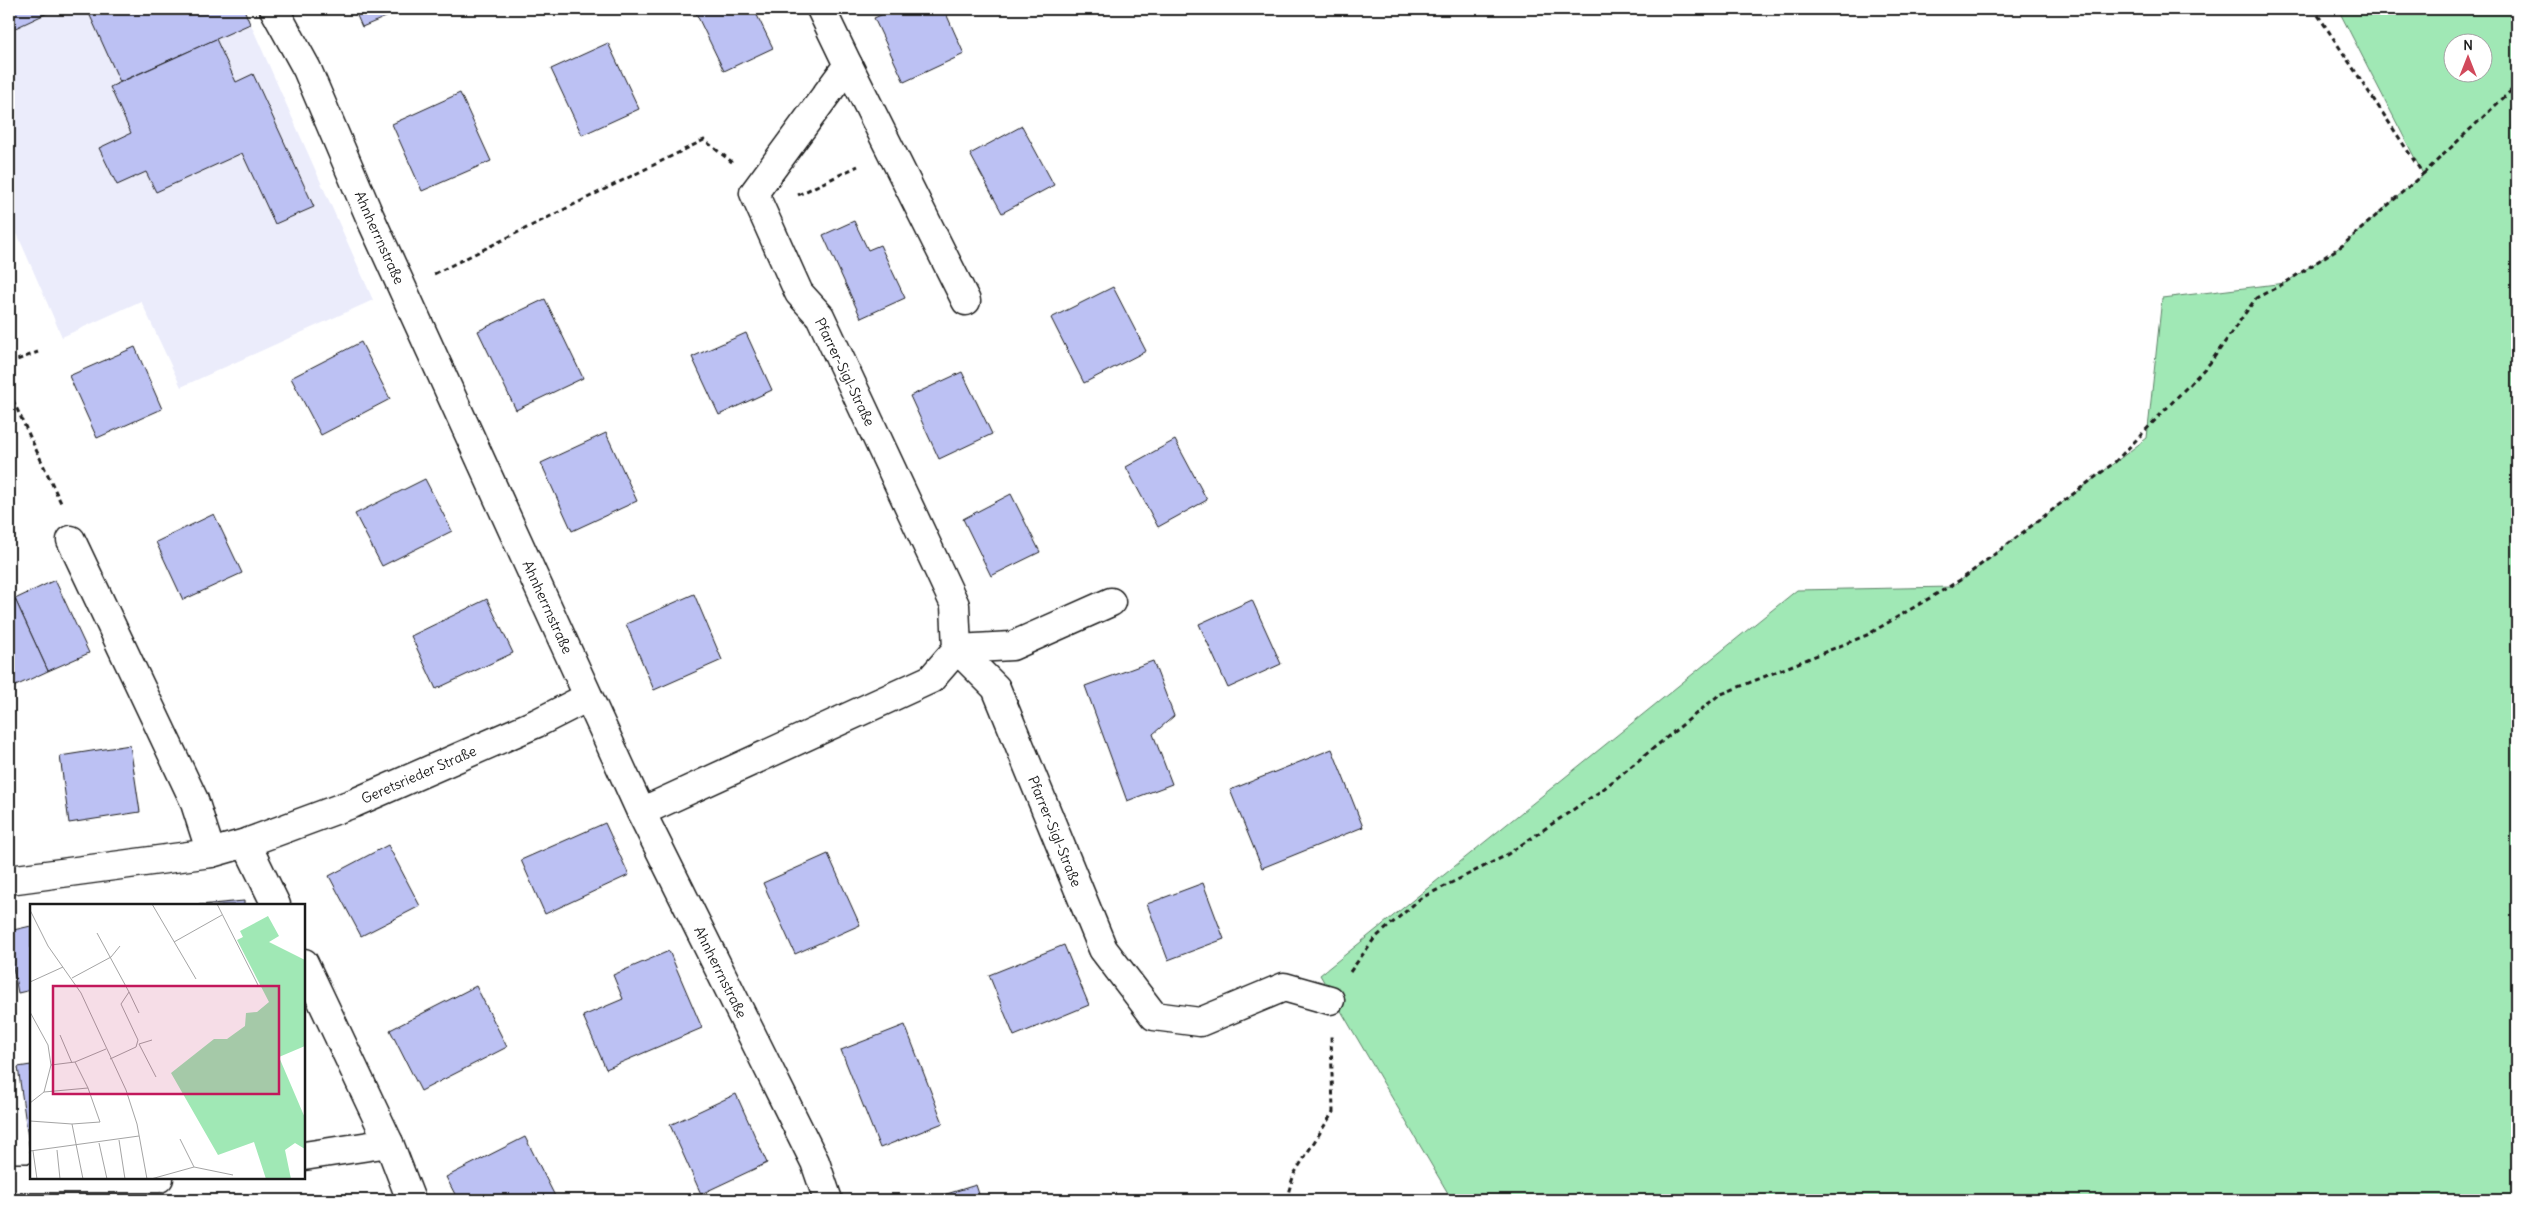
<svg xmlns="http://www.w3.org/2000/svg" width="2526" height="1209" viewBox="0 0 2526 1209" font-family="Delius,sans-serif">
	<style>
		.built { fill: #ebecfb }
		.green { fill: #a0e8b5; stroke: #5e8268; fill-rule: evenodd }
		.building { fill: #bcc1f3; stroke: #1c1c1c }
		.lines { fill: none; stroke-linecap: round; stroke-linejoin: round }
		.minor-casing { stroke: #1c1c1c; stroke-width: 31 }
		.path { stroke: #1c1c1c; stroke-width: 3; stroke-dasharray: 5 4; stroke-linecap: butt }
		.minor { stroke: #fff; stroke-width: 28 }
		.labels { text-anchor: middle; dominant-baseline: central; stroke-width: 4; stroke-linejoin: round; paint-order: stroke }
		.street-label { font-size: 14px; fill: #1c1c1c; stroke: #fff }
		.inset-road { fill: none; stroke: #a4a4a4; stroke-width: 1 }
		.view { fill: #c2185b; fill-opacity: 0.15; stroke: #c2185b; stroke-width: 2.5 }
		.inset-edge { fill: none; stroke: #1c1c1c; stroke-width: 2.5 }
	</style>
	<rect width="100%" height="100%" fill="#fff"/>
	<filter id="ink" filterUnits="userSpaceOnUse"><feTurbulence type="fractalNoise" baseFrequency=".02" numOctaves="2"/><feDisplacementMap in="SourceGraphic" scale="10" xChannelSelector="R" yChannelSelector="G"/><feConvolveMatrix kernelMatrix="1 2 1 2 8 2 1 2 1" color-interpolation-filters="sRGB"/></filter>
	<g filter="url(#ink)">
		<path class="built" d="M 9,9 L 244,9 L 373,300 L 181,387 L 141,301 L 62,337 L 9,215 Z"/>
		<path class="green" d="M 2338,9 L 2517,9 L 2517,1200 L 1452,1200 L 1320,975 L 1797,590 L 1952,587 L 2147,438 L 2162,298 L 2285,283 L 2343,245 L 2423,174 ZM 2454,42 L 2484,42 L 2484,72 L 2454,72 Z"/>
		<g class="building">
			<path d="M 9,9 L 56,9 L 9,31 Z"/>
			<path d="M 87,9 L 244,9 L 250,24 L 120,82 Z"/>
			<path d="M 354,9 L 405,9 L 362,27 Z"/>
			<path d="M 694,9 L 754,9 L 773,48 L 724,71 Z"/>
			<path d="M 895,9 L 944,9 L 964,54 L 904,82 L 874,18 Z"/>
			<path d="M 216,39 L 236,82 L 253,74 L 314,207 L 275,224 L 242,153 L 156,192 L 146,172 L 117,185 L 99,148 L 131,133 L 110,87 Z"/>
			<path d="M 608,43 L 639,109 L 582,135 L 551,69 Z"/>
			<path d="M 460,93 L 491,161 L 422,191 L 392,124 Z"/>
			<path d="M 1022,126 L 1054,185 L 1002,213 L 970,154 Z"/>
			<path d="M 854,221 L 868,250 L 880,245 L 905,298 L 861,318 L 823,235 Z"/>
			<path d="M 1113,287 L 1146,351 L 1084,383 L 1051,318 Z"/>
			<path d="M 545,299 L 583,378 L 516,410 L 478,331 Z"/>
			<path d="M 746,333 L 772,390 L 719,415 L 692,357 Z"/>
			<path d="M 361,342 L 390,399 L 321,435 L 291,378 Z"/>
			<path d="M 135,347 L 162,409 L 97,438 L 69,376 Z"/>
			<path d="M 962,372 L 992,434 L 939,459 L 910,396 Z"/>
			<path d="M 606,433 L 637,501 L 572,531 L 541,463 Z"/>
			<path d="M 1175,440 L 1207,500 L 1158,527 L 1126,467 Z"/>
			<path d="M 425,479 L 452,531 L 382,566 L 355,514 Z"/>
			<path d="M 1011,494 L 1040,552 L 991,576 L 963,519 Z"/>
			<path d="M 214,514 L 242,573 L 183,600 L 156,542 Z"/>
			<path d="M 55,580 L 89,653 L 48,671 L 15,599 Z"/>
			<path d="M 694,594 L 722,660 L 654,690 L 626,624 Z"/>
			<path d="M 15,599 L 48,671 L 9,689 L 9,602 Z"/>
			<path d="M 487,599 L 513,653 L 436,689 L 411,636 Z"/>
			<path d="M 1252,600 L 1281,664 L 1228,688 L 1199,624 Z"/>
			<path d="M 1153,661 L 1174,716 L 1153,734 L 1172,784 L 1127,801 L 1085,686 Z"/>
			<path d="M 130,745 L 140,812 L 69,823 L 60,756 Z"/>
			<path d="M 1332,749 L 1363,827 L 1262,868 L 1230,790 Z"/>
			<path d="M 605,823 L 629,875 L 545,914 L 521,860 Z"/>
			<path d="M 388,845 L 420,906 L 361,936 L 329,876 Z"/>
			<path d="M 828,854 L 860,925 L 795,954 L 763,883 Z"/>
			<path d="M 1203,883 L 1224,939 L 1168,960 L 1147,904 Z"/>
			<path d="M 244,901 L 244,905 L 199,905 Z"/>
			<path d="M 31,926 L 31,990 L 18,993 L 9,946 L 9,931 Z"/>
			<path d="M 1064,945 L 1089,1005 L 1014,1036 L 989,975 Z"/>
			<path d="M 669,951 L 702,1028 L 606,1069 L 583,1016 L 623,999 L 613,975 Z"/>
			<path d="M 476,986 L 507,1047 L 421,1091 L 390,1030 Z"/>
			<path d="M 905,1025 L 943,1123 L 880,1148 L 841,1050 Z"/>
			<path d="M 31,1065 L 31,1151 L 30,1152 L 18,1067 Z"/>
			<path d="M 736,1094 L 767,1163 L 701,1194 L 670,1125 Z"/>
			<path d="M 525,1137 L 557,1200 L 458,1200 L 446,1177 Z"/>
			<path d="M 976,1185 L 981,1200 L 927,1200 Z"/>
		</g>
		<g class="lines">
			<g class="minor-casing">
				<g id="minor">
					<path id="s1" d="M 274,9 L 307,69 L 369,215 L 641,812 L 815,1162 L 828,1200"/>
					<path d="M 848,65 L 966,301"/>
					<path d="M 71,540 L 194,800 L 211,853"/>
					<path id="s2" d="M 957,649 L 996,688 L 1103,949 L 1154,1016 L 1200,1022 L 1284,987 L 1330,1000"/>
					<path d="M 957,649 L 1012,646 L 1111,602"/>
					<path d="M 641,812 L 931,679 L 957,649 L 955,605 L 820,316 L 799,293 L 754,193 L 848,65 L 821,9"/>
					<path d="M 246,843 L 276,905"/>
					<path id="s3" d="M 9,880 L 211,853 L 246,843 L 354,803 L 537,723 L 588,697"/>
					<path d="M 304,963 L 389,1143"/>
					<path d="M 304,1156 L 389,1143 L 411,1200"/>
					<path d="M 9,1178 L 159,1178"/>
				</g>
			</g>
			<g class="path">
				<path d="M 2423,174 L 2517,85"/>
				<path d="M 798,195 L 858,166"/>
				<path d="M 434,274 L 704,140 L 732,162"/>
				<path d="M 9,363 L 38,352"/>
				<path d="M 9,392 L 62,505"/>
				<path d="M 1350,972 L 1374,939 L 1421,898 L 1505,856 L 1602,790 L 1719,695 L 1867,635 L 1962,579 L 2115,462 L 2210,363 L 2256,298 L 2285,283 L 2343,245 L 2423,174 L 2314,9"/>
				<path d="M 1286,1200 L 1294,1174 L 1333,1112 L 1331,1035"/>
			</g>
			<use href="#minor" class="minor"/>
		</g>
	</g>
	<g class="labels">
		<g class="street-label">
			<text stroke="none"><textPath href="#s1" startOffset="252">Ahnherrnstraße</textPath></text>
			<text transform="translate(845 372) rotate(64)">Pfarrer-Sigl-Straße</text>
			<text stroke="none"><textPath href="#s1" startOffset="658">Ahnherrnstraße</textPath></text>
			<text stroke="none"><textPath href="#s3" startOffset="426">Geretsrieder Straße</textPath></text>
			<text stroke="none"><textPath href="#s2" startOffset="210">Pfarrer-Sigl-Straße</textPath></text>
			<text stroke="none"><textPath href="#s1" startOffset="1062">Ahnherrnstraße</textPath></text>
		</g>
	</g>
	<g transform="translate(30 904)">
		<rect width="275" height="275" fill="#fff"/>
		<path d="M 238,12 L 249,32 L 239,38 L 275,56 L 275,142 L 249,153 L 275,214 L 275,245 L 265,239 L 255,246 L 261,275 L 236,275 L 224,238 L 188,251 L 141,169 L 184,135 L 197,135 L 215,122 L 216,109 L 227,108 L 239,98 L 207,36 L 213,33 L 210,27 Z" fill="#a0e8b5"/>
		<path class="inset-road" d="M 122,0 L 166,75M 187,0 L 229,83M 0,6 L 18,42 L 51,89 L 96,186 L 107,220 L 117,275M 67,29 L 99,88 L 91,100 L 108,136 L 106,143 L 80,155M 144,38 L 192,11M 42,74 L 81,53 L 90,42M 0,78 L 33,63M 99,88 L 109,109M 0,108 L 18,141 L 21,161 L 14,188M 30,131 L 42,159M 122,136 L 109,140 L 126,173M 45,158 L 58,184M 21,161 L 45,158 L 76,145M 0,199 L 14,188 L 58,184 L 70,218 L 42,220 L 0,217M 42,220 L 53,275M 150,235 L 164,263M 89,236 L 95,275M 69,239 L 77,275M 27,246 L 30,275M 0,247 L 109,232M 3,247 L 7,275M 121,275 L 164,263 L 203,271"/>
		<path class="view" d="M 23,82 L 249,82 L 249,190 L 23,190 Z"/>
		<rect width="275" height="275" class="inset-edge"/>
	</g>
	<rect width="2526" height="1209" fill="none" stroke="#fff" stroke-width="30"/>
	<rect x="15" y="15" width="2496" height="1179" fill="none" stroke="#1c1c1c" stroke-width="2" filter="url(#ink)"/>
	<g transform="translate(2468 58)"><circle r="24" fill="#ffffff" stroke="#a4a4a4"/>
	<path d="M0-4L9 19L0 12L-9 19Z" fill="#d1495b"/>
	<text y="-8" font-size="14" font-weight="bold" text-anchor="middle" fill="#1c1c1c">N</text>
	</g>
</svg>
